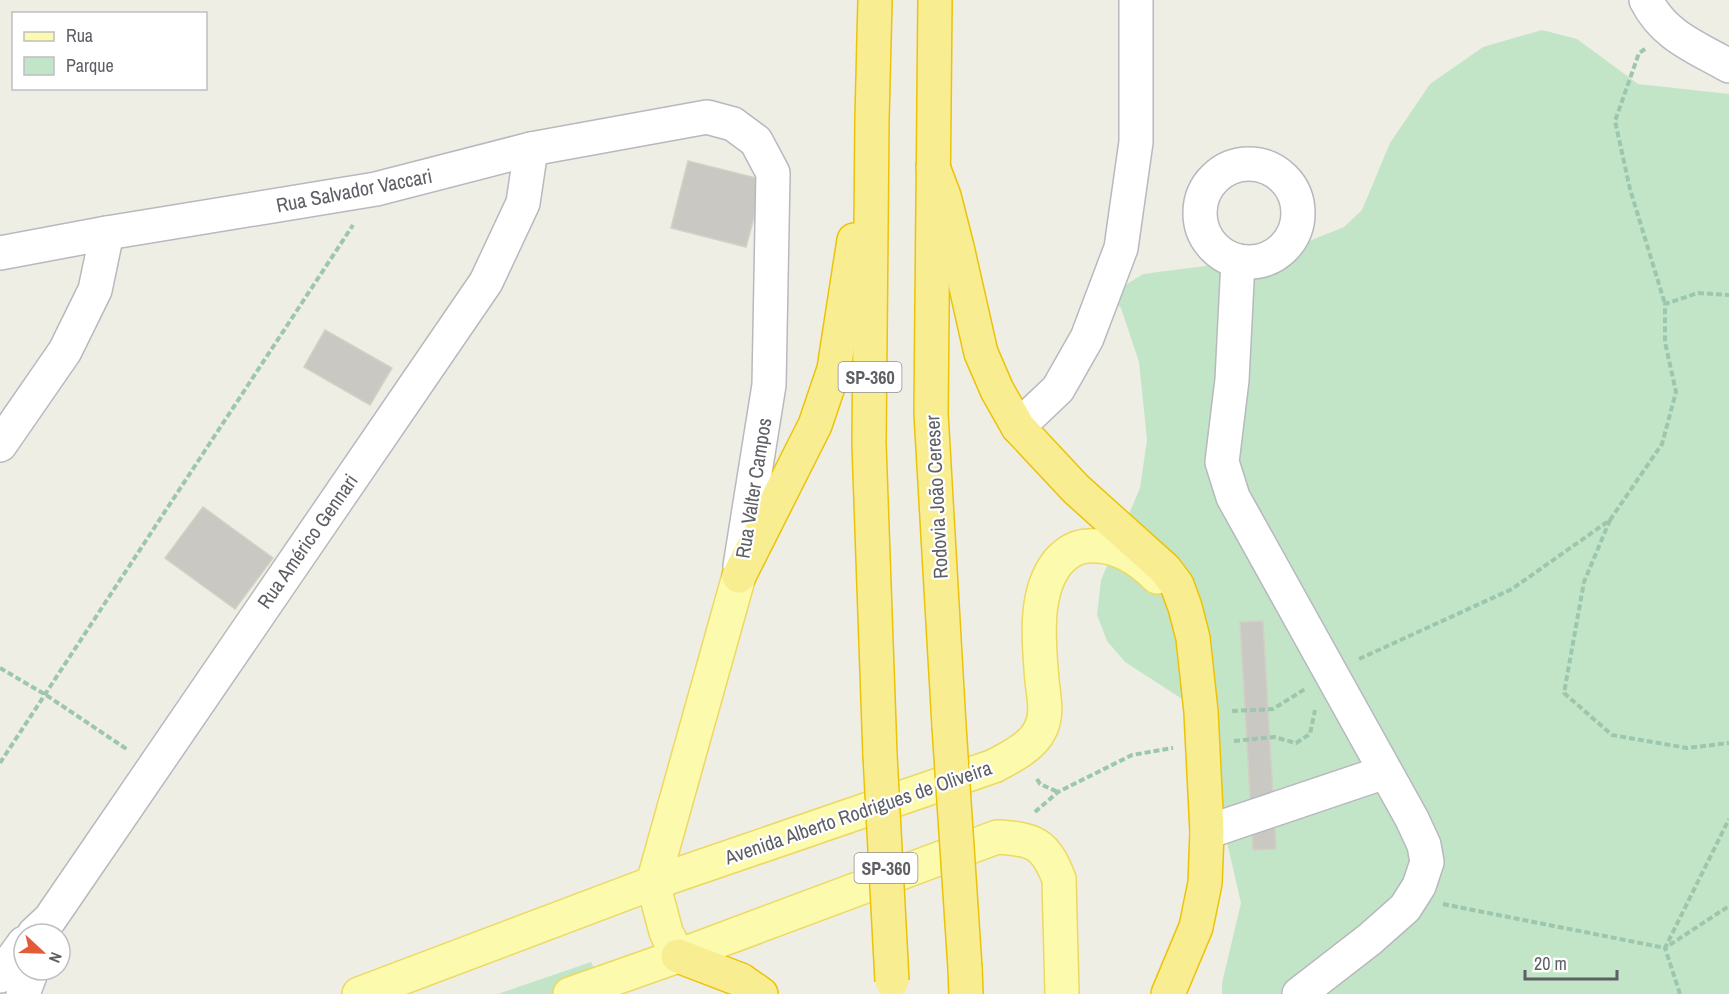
<svg xmlns="http://www.w3.org/2000/svg" width="1729" height="994" viewBox="0 0 1729 994" font-family="'Archivo Narrow',sans-serif">
	<style>
		.green { fill: #c3e5c7 }
		.building { fill: #cac8c2; stroke: #d3d0c4; stroke-width: 1.5 }
		.lines { fill: none; stroke-linecap: round; stroke-linejoin: round }
		.minor-casing { stroke: #b7b9be; stroke-width: 36 }
		.major-casing { stroke: #edd860; stroke-width: 36 }
		.highway-casing { stroke: #ecc308; stroke-width: 36 }
		.path { stroke: #9cc6ad; stroke-width: 4; stroke-dasharray: 6 3; stroke-linecap: butt }
		.minor { stroke: #fff; stroke-width: 33 }
		.major { stroke: #fcfaad; stroke-width: 33 }
		.highway { stroke: #f9ed92; stroke-width: 33 }
		.highway-bridge-casing { stroke: #ecc308; stroke-width: 36; stroke-linecap: butt }
		.highway-bridge { stroke: #f9ed92; stroke-width: 33 }
		.labels { text-anchor: middle; dominant-baseline: central; stroke-width: 4.5; stroke-linejoin: round; paint-order: stroke }
		.shield { fill: #fff; stroke: #8e8f93; stroke-width: 1.5 }
		.shield-label { font-size: 18px; font-weight: bold; fill: #5d5f65 }
		.street-label { font-size: 20px; fill: #5d5f65; stroke: #fff }
	</style>
	<rect width="100%" height="100%" fill="#efeee5"/>
	<g class="green">
		<path d="M 1542,30 L 1577,39 L 1638,84 L 1729,94 L 1729,994 L 1222,994 L 1222,983 L 1241,903 L 1196,708 L 1125,662 L 1107,641 L 1097,615 L 1101,580 L 1140,488 L 1147,440 L 1139,362 L 1121,308 L 1108,296 L 1143,274 L 1267,258 L 1344,227 L 1362,210 L 1390,143 L 1430,84 L 1483,47 Z"/>
		<path d="M 591,962 L 602,984 L 574,994 L 498,994 Z"/>
	</g>
	<g class="building">
		<path d="M 688,161 L 764,180 L 746,247 L 671,228 Z"/>
		<path d="M 325,330 L 392,368 L 370,405 L 304,367 Z"/>
		<path d="M 203,507 L 273,558 L 235,609 L 165,558 Z"/>
		<path d="M 1263,621 L 1276,849 L 1253,850 L 1240,622 Z"/>
	</g>
	<g class="lines">
		<g class="minor-casing">
			<g id="minor">
				<path d="M 1646,0 C 1664,36 1696,47 1729,66"/>
				<circle cx="1249" cy="213" r="49"/>
				<path d="M 0,253 L 107,233 L 376,189 L 531,149 L 707,117 L 733,124 L 756,141 L 773,173 L 769,385 L 740,566"/>
				<path d="M 1238,261 L 1232,380 L 1222,462 L 1233,497 L 1412,819 L 1424,845 L 1427,862 L 1419,886 L 1405,908 L 1370,939 L 1299,994"/>
				<path d="M 1018,427 L 1058,389 L 1087,338 L 1121,248 L 1136,142 L 1136,0"/>
				<path d="M 0,445 L 65,351 L 95,290 L 107,233"/>
				<path d="M 1207,832 L 1385,772"/>
				<path d="M 34,934 L 50,919 L 486,282 L 523,203 L 531,149"/>
				<path d="M 0,976 L 24,943"/>
				<path d="M 23,994 L 32,970"/>
			</g>
		</g>
		<g class="major-casing">
			<g id="major">
				<path d="M 678,956 L 666,932 L 653,883 L 739,576"/>
				<path d="M 359,994 L 653,883 L 994,766 C 1009,758 1032,747 1040,730 C 1048,715 1044,698 1042,681 C 1039,644 1033,593 1058,562 C 1066,553 1077,546 1089,546 C 1116,544 1139,559 1157,577"/>
				<path d="M 570,994 L 678,956 L 997,837 C 1034,839 1045,843 1059,879 L 1062,994"/>
			</g>
		</g>
		<g class="highway-casing">
			<g id="highway">
				<path d="M 875,0 L 872,119 L 869,444 L 880,755"/>
				<path d="M 935,0 L 931,413 L 949,726"/>
				<path d="M 933,167 L 944,196 L 957,247 L 981,353 L 997,390 L 1018,427 L 1076,489 L 1165,569 L 1177,585 L 1185,607 L 1193,638 L 1201,712 L 1207,832 L 1205,883 L 1196,927 L 1168,994"/>
				<path d="M 739,576 L 815,425 L 834,369 L 854,240"/>
				<path d="M 678,956 L 741,980 L 761,994"/>
				<path d="M 965,968 L 966,994"/>
			</g>
		</g>
		<g class="path">
			<path d="M 1645,49 L 1639,53 L 1615,121 L 1630,189 L 1665,304"/>
			<path d="M 1610,520 L 1584,582 L 1564,693 L 1612,735 L 1687,748 L 1729,743"/>
			<path d="M 1359,659 L 1512,589 L 1610,520 L 1662,444 L 1676,392 L 1665,342 L 1665,304 L 1698,293 L 1729,295"/>
			<path d="M 0,668 L 46,695 L 128,750"/>
			<path d="M 1232,711 L 1273,709 L 1305,689"/>
			<path d="M 1234,741 L 1274,737 L 1296,743 L 1310,734 L 1315,710"/>
			<path d="M 0,763 L 353,225"/>
			<path d="M 1037,779 L 1040,784 L 1058,792"/>
			<path d="M 1035,812 L 1058,792 L 1132,755 L 1173,748"/>
			<path d="M 1443,904 L 1665,948 L 1729,819"/>
			<path d="M 1680,994 L 1665,948 L 1729,906"/>
		</g>
		<use href="#minor" class="minor"/>
		<use href="#major" class="major"/>
		<use href="#highway" class="highway"/>
		<g class="highway-bridge-casing">
			<g id="highway-bridge">
				<path d="M 949,726 L 965,968"/>
				<path d="M 880,755 L 892,981"/>
			</g>
		</g>
		<use href="#highway-bridge" class="highway-bridge"/>
	</g>
	<g class="labels">
		<g class="shield">
			<rect x="838.5" y="362" width="63" height="30" rx="4.5"/>
			<rect x="854.5" y="853" width="63" height="30" rx="4.5"/>
		</g>
		<g class="shield-label">
			<text x="870" y="377">SP-360</text>
			<text x="886" y="868">SP-360</text>
		</g>
		<g class="street-label">
			<text transform="translate(354 190) rotate(-11)">Rua Salvador Vaccari</text>
			<text transform="translate(753 488) rotate(-81)">Rua Valter Campos</text>
			<text transform="translate(936 497) rotate(-93)">Rodovia João Cereser</text>
			<text transform="translate(307 541) rotate(-55)">Rua Américo Gennari</text>
			<text transform="translate(858 812) rotate(-19)">Avenida Alberto Rodrigues de Oliveira</text>
		</g>
	</g>
	<rect x="12" y="12" width="195" height="78" fill="#ffffff" stroke="#bebfc1" stroke-width="1.5"/>
	<rect x="24" y="32" width="30" height="9" fill="#fcfaad" stroke="#bebfc1" stroke-width="1.5"/>
	<text x="66" y="42" font-size="18" fill="#5d5f65">Rua</text>
	<rect x="24" y="57" width="30" height="18" fill="#c3e5c7" stroke="#bebfc1" stroke-width="1.5"/>
	<text x="66" y="72" font-size="18" fill="#5d5f65">Parque</text>
	<g transform="translate(42 952) rotate(112)"><circle r="28" fill="#ffffff" stroke="#bebfc1" stroke-width="1.5"/>
	<path d="M0-4.5L10 22L0 15L-10 22Z" fill="#e35b36"/>
	<text y="-9" font-size="16" font-weight="bold" text-anchor="middle" fill="#5d5f65">N</text>
	</g>
	<path d="M1525 970v9h92v-9" fill="none" stroke="#5d5f65" stroke-width="3"/>
	<text x="1534" y="970" font-size="18" fill="#5d5f65" stroke="#ffffff" stroke-width="4.5" paint-order="stroke">20 m</text>
</svg>
